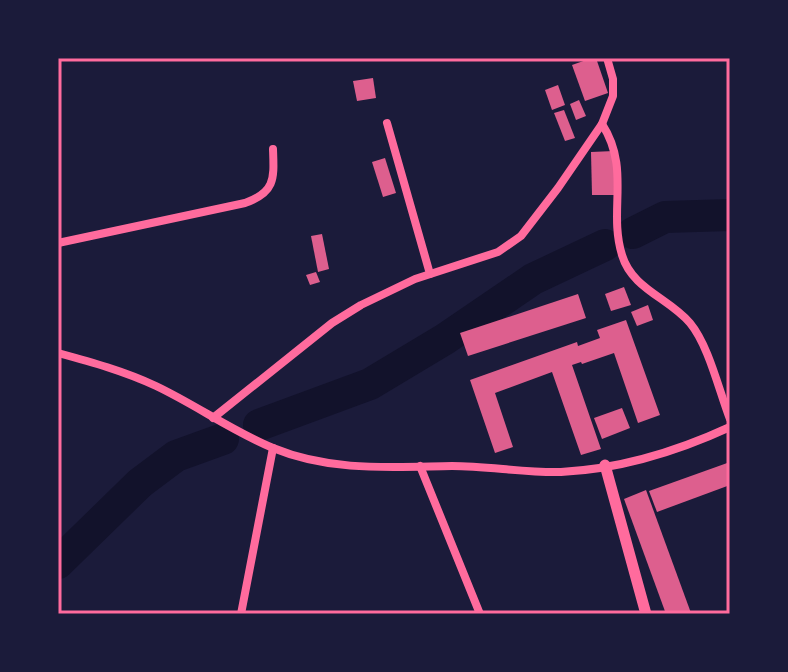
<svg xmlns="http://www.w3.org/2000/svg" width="788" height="672" viewBox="0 0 788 672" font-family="Barlow,sans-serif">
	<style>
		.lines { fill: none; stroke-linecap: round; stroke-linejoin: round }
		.river { stroke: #12122b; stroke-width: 32 }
		.building { fill: #dd5f8e }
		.minor { stroke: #ff6b9d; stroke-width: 8 }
		.tertiary { stroke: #ff6b9d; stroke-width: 11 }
		.neatline { fill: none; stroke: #ff6b9d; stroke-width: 3 }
	</style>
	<rect width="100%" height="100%" fill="#1b1b3a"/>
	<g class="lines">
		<g class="river">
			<path d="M 633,233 L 665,217 L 730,215"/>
			<path d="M 259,425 L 370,384 L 445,339 L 533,279 L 605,245"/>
			<path d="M 58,563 L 140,483 L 176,456 L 223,439"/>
		</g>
	</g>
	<g class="building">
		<path d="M 592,58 L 596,58 L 608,93 L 585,101 L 572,65 Z"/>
		<path d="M 373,78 L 376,98 L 357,101 L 353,81 Z"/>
		<path d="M 558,85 L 565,105 L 552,110 L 545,90 Z"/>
		<path d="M 579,100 L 586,116 L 576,120 L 570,104 Z"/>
		<path d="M 564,110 L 575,138 L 565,141 L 554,113 Z"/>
		<path d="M 614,151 L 615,195 L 592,195 L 591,152 Z"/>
		<path d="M 385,158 L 396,193 L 383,197 L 372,162 Z"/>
		<path d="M 322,234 L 329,269 L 318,272 L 311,236 Z"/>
		<path d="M 316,272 L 320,282 L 310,285 L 306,275 Z"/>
		<path d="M 624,287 L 631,305 L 611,311 L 605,294 Z"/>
		<path d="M 578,294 L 586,318 L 468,356 L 460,333 Z"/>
		<path d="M 648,305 L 653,320 L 637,326 L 631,312 Z"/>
		<path d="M 626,320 L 660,415 L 638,423 L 614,353 L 582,364 L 581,362 L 572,365 L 601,449 L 581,455 L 552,372 L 495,393 L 513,447 L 495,453 L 470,380 L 577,342 L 578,346 L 600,338 L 597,330 Z"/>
		<path d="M 622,408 L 630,428 L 602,439 L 594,418 Z"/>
		<path d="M 730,462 L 730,485 L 657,512 L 649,491 Z"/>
		<path d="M 646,490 L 691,613 L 689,614 L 666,614 L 624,499 Z"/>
	</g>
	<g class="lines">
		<g class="minor">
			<path d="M 387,123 L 430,274"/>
			<path d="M 602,124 C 631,169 608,210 622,255 C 632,289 669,298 690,323 C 709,346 719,391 730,419"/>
			<path d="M 58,243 L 245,203 C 276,192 274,178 273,149"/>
			<path d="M 58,353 C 91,362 124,371 156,386 C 196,405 232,431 273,448 C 331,472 391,467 452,466 C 488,466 525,473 561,472 C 619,469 678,451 730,427"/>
			<path d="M 213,418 L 332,323 L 361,305 L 415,279 L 498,252 L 521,236 L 558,188 L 602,124 L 613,96 L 613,79 L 607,58"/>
			<path d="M 420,466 L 480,614"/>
			<path d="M 241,614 L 273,448"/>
		</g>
		<path class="tertiary" d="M 605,465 L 646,614"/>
	</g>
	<rect width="788" height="672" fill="none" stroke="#1b1b3a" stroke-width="120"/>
	<rect x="60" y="60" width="668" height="552" class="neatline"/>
</svg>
